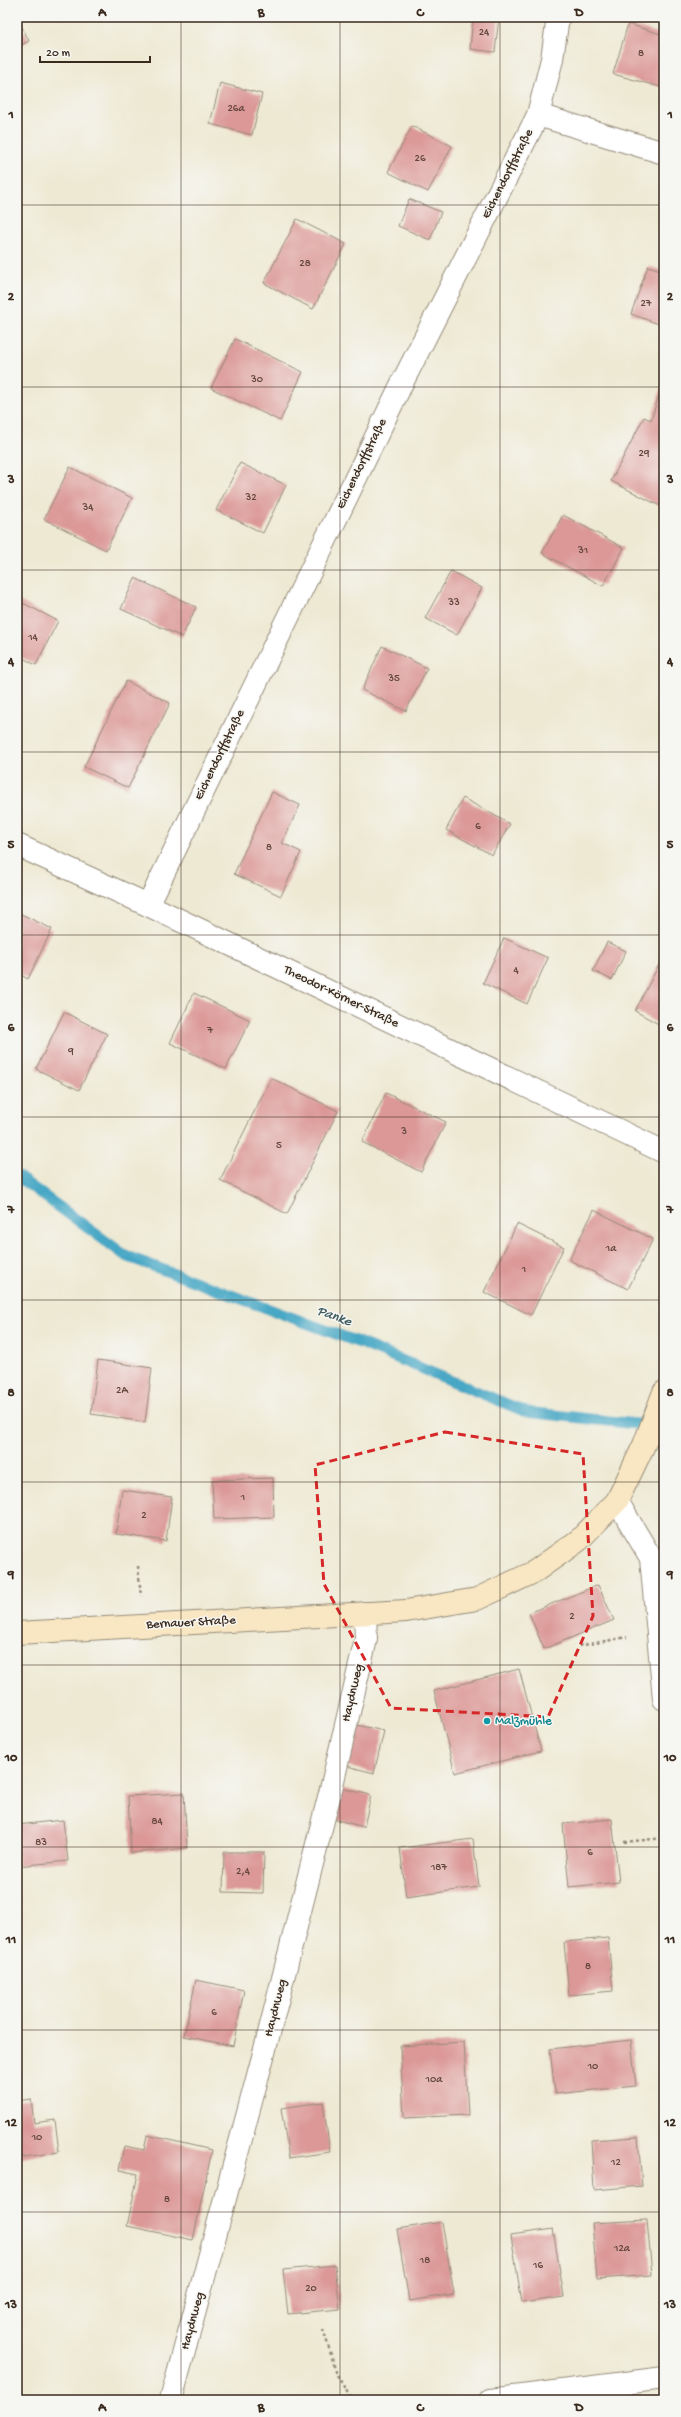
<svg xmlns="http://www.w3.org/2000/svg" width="681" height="2417" viewBox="0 0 681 2417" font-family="'Gochi Hand',sans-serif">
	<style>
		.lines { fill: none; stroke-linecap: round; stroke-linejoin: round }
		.stream { stroke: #46a7c5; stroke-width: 11 }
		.building { fill: #db9896 }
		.minor-casing { stroke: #948a78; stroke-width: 24 }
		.secondary-casing { stroke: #948a78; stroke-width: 24 }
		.path { stroke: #948a78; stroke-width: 2.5; stroke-dasharray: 3 3; stroke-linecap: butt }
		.minor { stroke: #fff; stroke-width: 22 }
		.secondary { stroke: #f9e7c3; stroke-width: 22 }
		.marked { fill: none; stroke: #d62828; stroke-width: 3; stroke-dasharray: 8 5; stroke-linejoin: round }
		.grid { fill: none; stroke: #3b2a1e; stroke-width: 1; stroke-opacity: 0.55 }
		.culture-dot { fill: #0f9aa8; stroke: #f6f6f2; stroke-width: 1.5 }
		.labels { text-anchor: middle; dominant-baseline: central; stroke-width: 3; stroke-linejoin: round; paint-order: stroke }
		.number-label { font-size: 11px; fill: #63463c }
		.street-label { font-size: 13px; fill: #3b2a1e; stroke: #f6f6f2 }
		.culture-label { font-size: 13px; fill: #0d838f; stroke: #f6f6f2; text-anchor: start }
		.water-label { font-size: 14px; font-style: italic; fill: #3f5c61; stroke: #f6f6f2 }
		.neatline { fill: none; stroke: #3b2a1e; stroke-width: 1.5 }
		.grid-label { font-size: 13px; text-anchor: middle; font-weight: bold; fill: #3b2a1e }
	</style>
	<rect width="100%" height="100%" fill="#f6f6f2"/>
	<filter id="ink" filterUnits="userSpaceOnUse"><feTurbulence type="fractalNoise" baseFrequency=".025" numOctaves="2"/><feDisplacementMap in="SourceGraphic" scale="8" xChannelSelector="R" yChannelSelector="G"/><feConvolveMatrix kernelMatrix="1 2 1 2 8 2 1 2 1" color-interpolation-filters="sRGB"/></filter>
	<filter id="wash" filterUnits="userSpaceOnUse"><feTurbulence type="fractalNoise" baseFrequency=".012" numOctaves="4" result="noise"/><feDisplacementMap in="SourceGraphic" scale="16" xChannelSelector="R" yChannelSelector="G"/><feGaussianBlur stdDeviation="0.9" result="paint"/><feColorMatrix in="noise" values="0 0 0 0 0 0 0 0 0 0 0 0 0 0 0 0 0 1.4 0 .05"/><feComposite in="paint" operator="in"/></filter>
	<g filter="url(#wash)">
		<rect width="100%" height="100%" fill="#eee9d3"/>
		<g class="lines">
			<path class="stream" d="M 17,1176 L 126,1256 L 363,1344 L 526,1412 L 664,1427"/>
		</g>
		<g id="blocks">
			<g class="building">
				<path d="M 17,17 L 29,41 L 17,47 Z"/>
				<path d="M 473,17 L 499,17 L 495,52 L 470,49 Z"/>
				<path d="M 628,24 L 664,35 L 664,88 L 613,74 Z"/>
				<path d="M 220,83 L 262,94 L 252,135 L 210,124 Z"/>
				<path d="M 412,126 L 452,146 L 428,192 L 388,172 Z"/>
				<path d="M 409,199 L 441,212 L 430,240 L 398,226 Z"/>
				<path d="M 297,219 L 346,244 L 313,309 L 264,283 Z"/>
				<path d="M 648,266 L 664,271 L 664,326 L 631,314 Z"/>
				<path d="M 235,339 L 303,372 L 280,421 L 211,388 Z"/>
				<path d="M 664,380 L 664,508 L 611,481 L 644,417 L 651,420 Z"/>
				<path d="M 240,463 L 286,485 L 263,533 L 216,510 Z"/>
				<path d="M 70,467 L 132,498 L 106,550 L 44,519 Z"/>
				<path d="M 563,515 L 624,548 L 603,586 L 542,553 Z"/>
				<path d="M 451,571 L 482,588 L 457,635 L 425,618 Z"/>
				<path d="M 135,578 L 196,607 L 182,637 L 121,609 Z"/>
				<path d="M 17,600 L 58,621 L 36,665 L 17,655 Z"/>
				<path d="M 382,646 L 427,668 L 406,711 L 362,690 Z"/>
				<path d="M 126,681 L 170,703 L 128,788 L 84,767 Z"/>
				<path d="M 272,792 L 300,805 L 282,843 L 301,852 L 281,896 L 234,874 Z"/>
				<path d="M 463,798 L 510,824 L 492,855 L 446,830 Z"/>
				<path d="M 17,912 L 52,929 L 28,979 L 17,973 Z"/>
				<path d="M 504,938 L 548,958 L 527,1004 L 483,983 Z"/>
				<path d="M 607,942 L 626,951 L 612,980 L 593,971 Z"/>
				<path d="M 664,955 L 664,1027 L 635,1011 Z"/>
				<path d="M 194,993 L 250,1020 L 226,1069 L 170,1043 Z"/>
				<path d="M 64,1012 L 107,1034 L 79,1090 L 36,1069 Z"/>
				<path d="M 271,1078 L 338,1111 L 287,1214 L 220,1180 Z"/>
				<path d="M 386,1093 L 446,1122 L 421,1172 L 362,1142 Z"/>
				<path d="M 594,1210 L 653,1239 L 628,1289 L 569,1260 Z"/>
				<path d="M 517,1224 L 564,1247 L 531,1315 L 484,1292 Z"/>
				<path d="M 98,1360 L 152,1368 L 145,1422 L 91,1414 Z"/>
				<path d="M 273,1478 L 274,1517 L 214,1519 L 212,1480 Z"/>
				<path d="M 122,1490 L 172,1497 L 166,1541 L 116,1534 Z"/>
				<path d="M 598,1585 L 614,1620 L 544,1649 L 529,1613 Z"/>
				<path d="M 519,1669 L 541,1751 L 455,1773 L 434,1691 Z"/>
				<path d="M 357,1725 L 384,1731 L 374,1773 L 347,1766 Z"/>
				<path d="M 340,1788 L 371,1795 L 364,1827 L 333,1819 Z"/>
				<path d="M 184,1793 L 187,1848 L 131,1853 L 128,1796 Z"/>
				<path d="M 612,1819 L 619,1882 L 569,1887 L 563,1824 Z"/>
				<path d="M 63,1820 L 68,1861 L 17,1866 L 17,1825 Z"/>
				<path d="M 473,1839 L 479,1887 L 406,1897 L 400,1848 Z"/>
				<path d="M 224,1852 L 264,1852 L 263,1893 L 223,1892 Z"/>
				<path d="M 608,1938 L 613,1991 L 569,1995 L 564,1942 Z"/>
				<path d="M 196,1980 L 244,1990 L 233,2046 L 184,2036 Z"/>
				<path d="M 631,2040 L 636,2086 L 555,2094 L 550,2049 Z"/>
				<path d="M 464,2042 L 468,2115 L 404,2118 L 400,2046 Z"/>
				<path d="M 31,2099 L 34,2123 L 55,2120 L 59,2152 L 17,2158 L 17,2101 Z"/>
				<path d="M 323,2102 L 330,2152 L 289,2158 L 281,2108 Z"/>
				<path d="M 147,2135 L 212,2150 L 193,2240 L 127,2226 L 138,2174 L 119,2170 L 124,2146 L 144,2150 Z"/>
				<path d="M 638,2137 L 642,2186 L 594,2190 L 591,2140 Z"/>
				<path d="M 647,2220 L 652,2275 L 597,2279 L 592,2223 Z"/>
				<path d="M 442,2222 L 454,2294 L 409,2301 L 397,2229 Z"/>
				<path d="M 553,2229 L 564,2297 L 522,2303 L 511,2235 Z"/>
				<path d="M 335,2265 L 340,2309 L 288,2314 L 283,2270 Z"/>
			</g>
		</g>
	</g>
	<g filter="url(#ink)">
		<use href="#blocks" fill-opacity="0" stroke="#948a78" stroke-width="1"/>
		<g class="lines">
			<g class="minor-casing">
				<g id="minor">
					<path d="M 538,115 L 664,153"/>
					<path d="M 17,845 L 148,905 L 664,1152"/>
					<path d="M 148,905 L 405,377 L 538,115 L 552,59 L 558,17"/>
					<path d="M 617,1501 L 651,1558 L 664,1699"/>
					<path d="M 171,2400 L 264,2053 L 332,1785 L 366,1639 L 365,1613"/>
					<path d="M 490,2400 L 664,2378"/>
				</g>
			</g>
			<g class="secondary-casing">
				<path id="secondary" d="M 17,1633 L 406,1611 L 477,1599 L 534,1572 L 579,1540 L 617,1501 L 644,1445 L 664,1392"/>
			</g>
			<g class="path">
				<path d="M 138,1566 L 141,1596"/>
				<path d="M 579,1646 L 627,1637"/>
				<path d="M 624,1842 L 664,1838"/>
				<path d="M 660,2166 L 664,2165"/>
				<path d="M 323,2329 L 338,2377 L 352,2400"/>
			</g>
			<use href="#minor" class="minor"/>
			<use href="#secondary" class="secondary"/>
		</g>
	</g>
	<path class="marked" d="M 445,1432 L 583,1454 L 593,1616 L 548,1717 L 391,1708 L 324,1584 L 315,1465 Z"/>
	<path class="grid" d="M 181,17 L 181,2400M 340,17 L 340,2400M 500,17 L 500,2400M 17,205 L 664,205M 17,387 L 664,387M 17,570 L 664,570M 17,752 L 664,752M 17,935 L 664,935M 17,1117 L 664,1117M 17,1300 L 664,1300M 17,1482 L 664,1482M 17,1665 L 664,1665M 17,1847 L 664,1847M 17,2030 L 664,2030M 17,2212 L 664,2212"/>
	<circle class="culture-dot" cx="487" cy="1721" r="4"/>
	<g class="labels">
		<g class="number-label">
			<text x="484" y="33">24</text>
			<text x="641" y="54">8</text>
			<text x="236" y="109">26a</text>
			<text x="420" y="159">26</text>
			<text x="305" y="264">28</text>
			<text x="646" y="304">27</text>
			<text x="257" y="380">30</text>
			<text x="644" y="454">29</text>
			<text x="251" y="498">32</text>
			<text x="88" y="508">34</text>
			<text x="583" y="551">31</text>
			<text x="454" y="603">33</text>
			<text x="33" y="638">14</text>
			<text x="394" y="679">35</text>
			<text x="478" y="827">6</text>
			<text x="269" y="848">8</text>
			<text x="516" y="971">4</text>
			<text x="210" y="1031">7</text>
			<text x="71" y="1052">9</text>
			<text x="404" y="1132">3</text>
			<text x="279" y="1146">5</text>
			<text x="611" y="1249">1a</text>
			<text x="524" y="1270">1</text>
			<text x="122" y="1391">2A</text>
			<text x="243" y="1498">1</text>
			<text x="144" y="1516">2</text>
			<text x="572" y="1617">2</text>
			<text x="157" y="1822">84</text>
			<text x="41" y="1843">83</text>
			<text x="590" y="1853">6</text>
			<text x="439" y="1868">187</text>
			<text x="243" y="1872">2,4</text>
			<text x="588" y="1967">8</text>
			<text x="214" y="2013">6</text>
			<text x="593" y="2067">10</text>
			<text x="434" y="2080">10a</text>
			<text x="37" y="2138">10</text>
			<text x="616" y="2163">12</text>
			<text x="167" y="2200">8</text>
			<text x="622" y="2249">12a</text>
			<text x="425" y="2261">18</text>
			<text x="538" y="2266">16</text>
			<text x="311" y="2289">20</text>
		</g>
		<g class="street-label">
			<text transform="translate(508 174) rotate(-63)">Eichendorffstraße</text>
			<text transform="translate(362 464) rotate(-64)">Eichendorffstraße</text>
			<text transform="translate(220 755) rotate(-64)">Eichendorffstraße</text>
			<text transform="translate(341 997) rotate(26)">Theodor-Körner-Straße</text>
			<text transform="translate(191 1623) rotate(-3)">Bernauer Straße</text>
			<text transform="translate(353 1693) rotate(-77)">Haydnweg</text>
			<text transform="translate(276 2008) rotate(-76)">Haydnweg</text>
			<text transform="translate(193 2321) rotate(-75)">Haydnweg</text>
		</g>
		<g class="culture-label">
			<text x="495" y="1721">Malzmühle</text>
		</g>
		<g class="water-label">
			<text transform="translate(334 1317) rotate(20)">Panke</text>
		</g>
	</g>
	<rect width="681" height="2417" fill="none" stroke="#f6f6f2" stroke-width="44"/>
	<path d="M40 56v6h110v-6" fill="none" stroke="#3b2a1e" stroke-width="2"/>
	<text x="46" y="56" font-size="12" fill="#3b2a1e" stroke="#f6f6f2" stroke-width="3" paint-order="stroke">20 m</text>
	<rect x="22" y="22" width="637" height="2373" class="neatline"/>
	<g class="grid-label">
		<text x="102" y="16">A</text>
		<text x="261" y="16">B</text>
		<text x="420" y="16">C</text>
		<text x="579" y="16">D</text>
		<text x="11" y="118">1</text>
		<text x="670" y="118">1</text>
		<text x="11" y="300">2</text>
		<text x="670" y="300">2</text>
		<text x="11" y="483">3</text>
		<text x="670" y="483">3</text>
		<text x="11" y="665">4</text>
		<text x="670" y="665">4</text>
		<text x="11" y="848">5</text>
		<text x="670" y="848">5</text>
		<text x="11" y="1031">6</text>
		<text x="670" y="1031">6</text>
		<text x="11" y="1213">7</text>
		<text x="670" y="1213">7</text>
		<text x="11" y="1396">8</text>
		<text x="670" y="1396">8</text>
		<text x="11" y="1578">9</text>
		<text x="670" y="1578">9</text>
		<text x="11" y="1761">10</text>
		<text x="670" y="1761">10</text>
		<text x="11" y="1943">11</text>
		<text x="670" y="1943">11</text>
		<text x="11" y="2126">12</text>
		<text x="670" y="2126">12</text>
		<text x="11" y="2308">13</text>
		<text x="670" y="2308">13</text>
		<text x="102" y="2411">A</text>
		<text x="261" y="2411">B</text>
		<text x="420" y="2411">C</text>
		<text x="579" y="2411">D</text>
	</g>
</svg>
